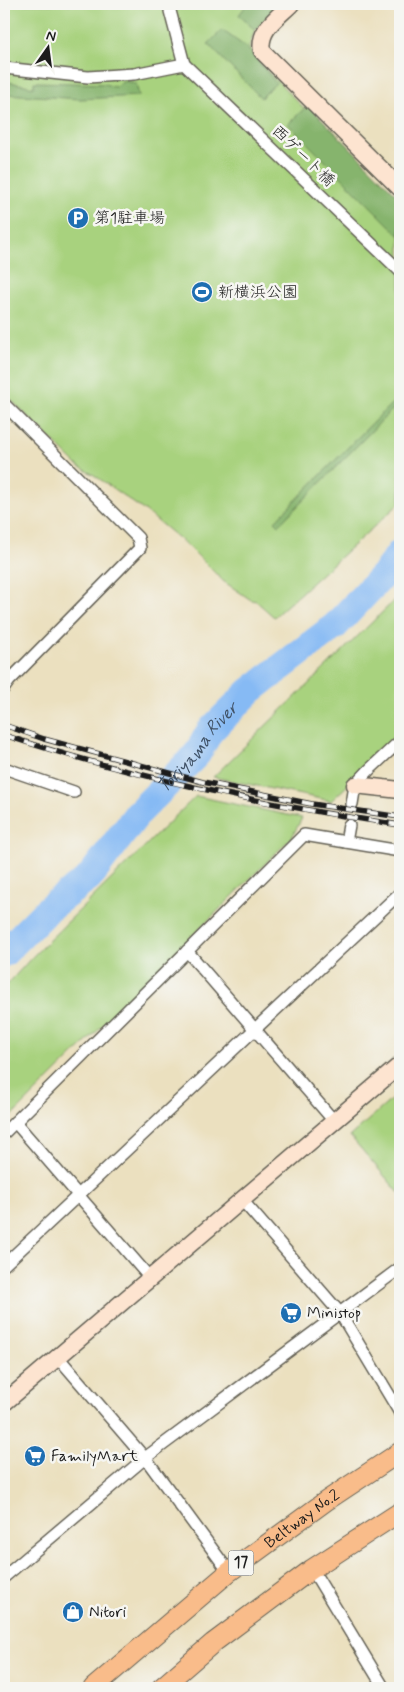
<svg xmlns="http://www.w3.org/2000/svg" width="404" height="1692" viewBox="0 0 404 1692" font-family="Mynerve,'Klee One',sans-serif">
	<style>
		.green { fill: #a8d27e; stroke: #62774d }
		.forest { fill: #86b46d; stroke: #516844 }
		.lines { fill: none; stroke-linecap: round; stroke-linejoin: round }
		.river { stroke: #86baf4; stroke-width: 28 }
		.street-tunnel { stroke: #c2b99e; stroke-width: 11; stroke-dasharray: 11 5.5; stroke-linecap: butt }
		.street-casing { stroke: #646155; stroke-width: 14 }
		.secondary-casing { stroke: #646155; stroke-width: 19 }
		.primary-casing { stroke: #646155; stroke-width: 21 }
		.street { stroke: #fff; stroke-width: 11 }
		.secondary { stroke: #fde4d0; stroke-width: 16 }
		.primary { stroke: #f9bc8a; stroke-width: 19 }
		.rail-casing { stroke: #1c1c1c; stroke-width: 5.5 }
		.rail { stroke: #f6f6f2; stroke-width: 4; stroke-dasharray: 11; stroke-linecap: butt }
		.labels { text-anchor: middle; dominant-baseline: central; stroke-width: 5; stroke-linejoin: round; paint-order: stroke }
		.shield { fill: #f6f6f2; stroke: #5d5d5c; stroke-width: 1 }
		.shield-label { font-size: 15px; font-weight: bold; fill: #1c1c1c }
		.street-label { font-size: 16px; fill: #1c1c1c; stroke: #f6f6f2 }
		.poi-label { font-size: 16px; fill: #1c1c1c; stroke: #f6f6f2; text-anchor: start }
		.water-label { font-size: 18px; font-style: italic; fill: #415368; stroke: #f6f6f2 }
	</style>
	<rect width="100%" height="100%" fill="#f6f6f2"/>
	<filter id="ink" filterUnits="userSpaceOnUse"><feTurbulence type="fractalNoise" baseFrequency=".02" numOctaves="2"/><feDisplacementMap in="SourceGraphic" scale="10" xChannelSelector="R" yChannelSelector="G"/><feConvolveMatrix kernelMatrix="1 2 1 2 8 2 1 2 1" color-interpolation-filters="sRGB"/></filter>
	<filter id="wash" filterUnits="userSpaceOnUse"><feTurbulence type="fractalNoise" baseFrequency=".0096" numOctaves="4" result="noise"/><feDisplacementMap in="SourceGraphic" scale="20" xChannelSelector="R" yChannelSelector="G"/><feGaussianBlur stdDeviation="1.12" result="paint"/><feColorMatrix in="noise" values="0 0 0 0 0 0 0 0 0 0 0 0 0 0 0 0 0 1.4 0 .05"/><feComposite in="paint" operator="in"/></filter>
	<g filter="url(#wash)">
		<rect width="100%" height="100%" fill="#ebe0bf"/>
		<g class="green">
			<path d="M 4,4 L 281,4 L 255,30 L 249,47 L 265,68 L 400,208 L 400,503 L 274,617 L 256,601 L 251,600 L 223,581 L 189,547 L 149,514 L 94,475 L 78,466 L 4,393 Z"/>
			<path d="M 400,595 L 400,736 L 331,801 L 213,777 Z"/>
			<path d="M 196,796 L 302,818 L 292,837 L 4,1124 L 4,988 L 34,955 Z"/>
			<path d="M 400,1092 L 400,1194 L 350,1136 Z"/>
		</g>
		<g class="forest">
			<path d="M 247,4 L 282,4 L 255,30 L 239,15 Z"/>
			<path d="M 222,30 L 247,48 L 276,83 L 261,98 L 208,44 Z"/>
			<path d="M 4,81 L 34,87 L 34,82 L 105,84 L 114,87 L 124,81 L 136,83 L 139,96 L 80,99 L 6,94 L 4,93 Z"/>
			<path d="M 308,105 L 400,198 L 400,236 L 288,124 Z"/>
			<path d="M 400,395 L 400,402 L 279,525 L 275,521 Z"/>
		</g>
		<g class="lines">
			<path class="river" id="s1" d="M 4,953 L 50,907 L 89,878 L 138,813 L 197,754 L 210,731 L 250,691 L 335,626 L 386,572 L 400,553"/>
		</g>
	</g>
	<g filter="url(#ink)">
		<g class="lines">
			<path class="street-tunnel" d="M 349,825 L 352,804"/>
			<g class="street-casing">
				<g id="street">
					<path d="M 184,64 L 400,271"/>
					<path d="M 4,68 L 88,77 L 134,74 L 184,64 L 170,11"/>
					<path d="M 4,404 L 138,538 L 140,548 L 9,681 L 4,688"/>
					<path d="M 4,768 L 74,792"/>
					<path d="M 352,804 L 355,785 L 369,770 L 400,741"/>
					<path d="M 346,842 L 349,825"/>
					<path d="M 187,951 L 334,1121"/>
					<path d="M 15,1122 L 150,1278"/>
					<path d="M 4,1133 L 304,835 L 400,851"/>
					<path d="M 242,1200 L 340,1313 L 400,1413"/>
					<path d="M 4,1265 L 400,893"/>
					<path d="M 58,1357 L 149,1463 L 229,1572"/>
					<path d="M 312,1569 L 384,1688"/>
					<path d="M 4,1577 L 145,1458 L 400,1268"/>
				</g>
			</g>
			<g class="secondary-casing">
				<g id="secondary">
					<path d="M 291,4 C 277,18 258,30 262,51 L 400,188"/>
					<path d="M 355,785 L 400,790"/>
					<path d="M 4,1403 L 400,1065"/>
				</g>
			</g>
			<g class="primary-casing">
				<g id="primary">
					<path id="s2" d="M 93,1688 L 229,1572 L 326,1501 L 400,1452"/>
					<path d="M 161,1688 L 213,1643 L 312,1569 L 400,1512"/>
				</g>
			</g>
			<use href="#street" class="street"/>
			<use href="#secondary" class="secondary"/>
			<use href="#primary" class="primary"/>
			<g class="rail-casing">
				<g id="rail">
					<path d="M 4,725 L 44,739 L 203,782 L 312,804 L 400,817"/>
					<path d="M 4,735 C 133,778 266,805 400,825"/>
				</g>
			</g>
			<use href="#rail" class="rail"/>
		</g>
	</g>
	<defs>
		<g id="parking-disc" transform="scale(1.125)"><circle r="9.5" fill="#1f6fb2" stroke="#f6f6f2"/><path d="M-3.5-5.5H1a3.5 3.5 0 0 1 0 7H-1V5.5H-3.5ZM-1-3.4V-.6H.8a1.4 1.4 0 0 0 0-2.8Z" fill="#fff"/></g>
		<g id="stadium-disc" transform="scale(1.125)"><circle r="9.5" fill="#1f6fb2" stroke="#f6f6f2"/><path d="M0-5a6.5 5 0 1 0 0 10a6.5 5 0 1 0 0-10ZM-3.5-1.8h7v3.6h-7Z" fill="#fff"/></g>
		<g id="supermarket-disc" transform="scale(1.125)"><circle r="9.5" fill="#1f6fb2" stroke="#f6f6f2"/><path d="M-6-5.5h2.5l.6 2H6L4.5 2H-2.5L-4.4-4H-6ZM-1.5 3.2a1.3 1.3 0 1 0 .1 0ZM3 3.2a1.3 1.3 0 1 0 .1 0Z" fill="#fff"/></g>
		<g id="shop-disc" transform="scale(1.125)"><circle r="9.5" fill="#1f6fb2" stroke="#f6f6f2"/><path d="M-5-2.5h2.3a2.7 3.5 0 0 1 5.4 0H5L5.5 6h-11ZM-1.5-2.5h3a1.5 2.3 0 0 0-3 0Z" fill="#fff"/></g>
	</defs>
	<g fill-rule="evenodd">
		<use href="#parking-disc" x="78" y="218"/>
		<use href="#stadium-disc" x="202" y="292"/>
		<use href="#supermarket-disc" x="291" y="1313"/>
		<use href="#supermarket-disc" x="35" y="1456"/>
		<use href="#shop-disc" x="73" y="1612"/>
	</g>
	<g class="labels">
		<rect class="shield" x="228.5" y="1550.5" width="25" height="25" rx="4"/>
		<g class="shield-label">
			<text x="241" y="1563">17</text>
		</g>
		<g class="street-label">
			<text transform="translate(303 156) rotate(44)">西ゲート橋</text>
			<text stroke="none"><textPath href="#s2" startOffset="269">Beltway No.2</textPath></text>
		</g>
		<g class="poi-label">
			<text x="94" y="218">第1駐車場</text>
			<text x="218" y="292">新横浜公園</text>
			<text x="307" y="1313">Ministop</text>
			<text x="51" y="1456">FamilyMart</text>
			<text x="89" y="1612">Nitori</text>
		</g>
		<g class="water-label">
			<text stroke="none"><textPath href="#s1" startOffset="284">Toriyama River</textPath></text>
		</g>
	</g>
	<rect width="404" height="1692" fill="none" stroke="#f6f6f2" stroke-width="20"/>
	<g transform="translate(48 48) rotate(14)" stroke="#f6f6f2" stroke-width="4" paint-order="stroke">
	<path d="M0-4L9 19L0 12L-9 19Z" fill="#1c1c1c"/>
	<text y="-8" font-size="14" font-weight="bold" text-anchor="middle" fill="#1c1c1c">N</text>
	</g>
</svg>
